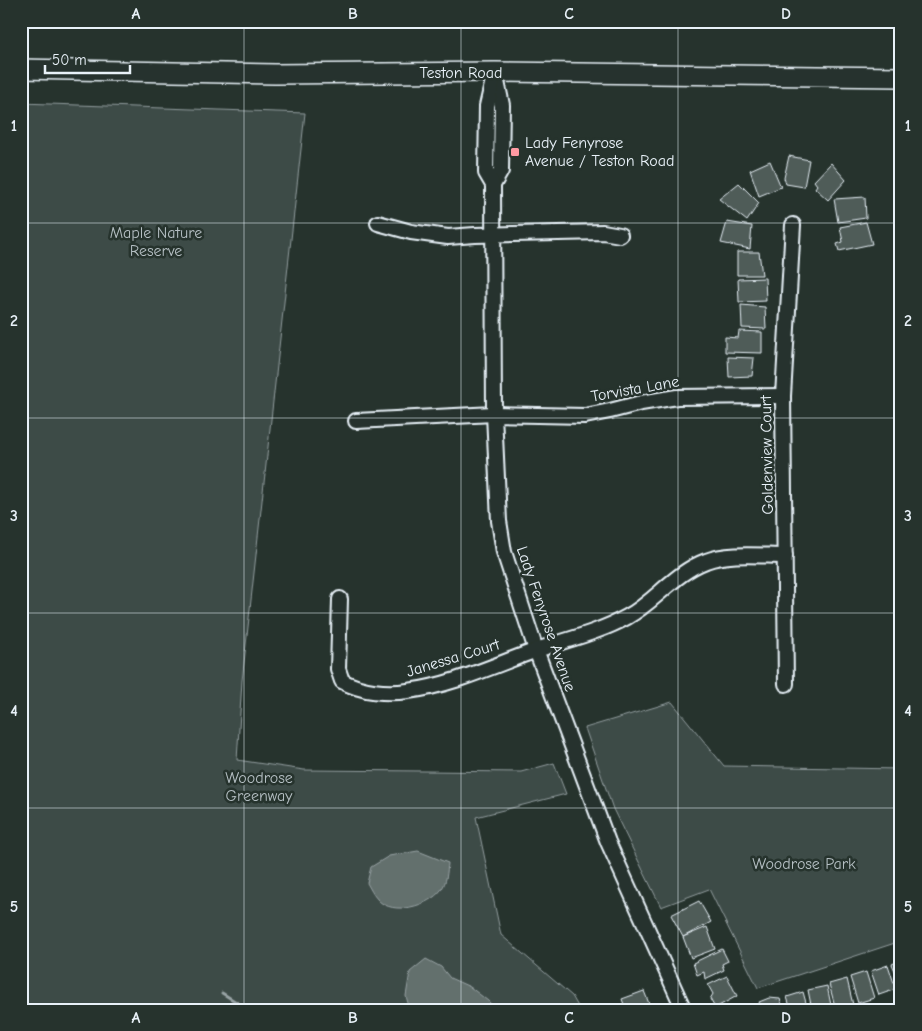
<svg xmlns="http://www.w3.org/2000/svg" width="922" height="1031" viewBox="0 0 922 1031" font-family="'Comic Neue',sans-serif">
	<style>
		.green { fill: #3e4b47; stroke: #939ea0 }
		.water { fill: #636f6d; stroke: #98a3a5 }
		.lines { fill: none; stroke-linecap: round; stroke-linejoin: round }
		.stream { stroke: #98a3a5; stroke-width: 3 }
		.building { fill: #505c59; stroke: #e8f1f8 }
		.street-casing { stroke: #e8f1f8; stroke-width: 18 }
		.secondary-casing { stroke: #e8f1f8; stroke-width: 22 }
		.street { stroke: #26332d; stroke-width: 14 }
		.secondary { stroke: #26332d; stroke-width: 19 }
		.grid { fill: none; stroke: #e8f1f8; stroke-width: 1; stroke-opacity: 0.55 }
		.poi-dot { fill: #ff9aa2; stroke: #26332d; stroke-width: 2 }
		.labels { text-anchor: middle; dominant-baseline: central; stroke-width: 5; stroke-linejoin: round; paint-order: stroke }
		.street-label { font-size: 16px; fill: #e8f1f8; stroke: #26332d }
		.poi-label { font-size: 16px; fill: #e8f1f8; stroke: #26332d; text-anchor: start }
		.park-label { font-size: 16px; fill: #b5bfc3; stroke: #26332d }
		.neatline { fill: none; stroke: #e8f1f8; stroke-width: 2 }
		.grid-label { font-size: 16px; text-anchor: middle; font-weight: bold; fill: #e8f1f8 }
	</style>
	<rect width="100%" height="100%" fill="#26332d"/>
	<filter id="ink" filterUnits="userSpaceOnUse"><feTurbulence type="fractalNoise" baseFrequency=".02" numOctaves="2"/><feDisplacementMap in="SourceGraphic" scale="10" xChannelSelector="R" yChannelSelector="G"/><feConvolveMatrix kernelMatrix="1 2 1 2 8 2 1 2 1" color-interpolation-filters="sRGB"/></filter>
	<g filter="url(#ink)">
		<g class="green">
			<path d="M 21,103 L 305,113 L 242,681 L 237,760 L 304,770 L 424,771 L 521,772 L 554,763 L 566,794 L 476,817 L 501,935 L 572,996 L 580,1010 L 21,1010 Z"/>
			<path d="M 672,702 L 724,766 L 901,769 L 901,941 L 758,988 L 709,889 L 661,907 L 613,809 L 585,728 Z"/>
		</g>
		<g class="water">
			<path d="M 418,851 L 448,863 C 447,872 447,882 441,890 C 429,906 393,916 378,900 C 373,895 370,888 367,883 L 371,867 L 389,856 Z"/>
			<path d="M 426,959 L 441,967 L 450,978 L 470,987 L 488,1001 L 497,1010 L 410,1010 L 406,996 L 410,972 Z"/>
		</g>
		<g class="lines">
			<path class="stream" d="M 222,993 L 249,1010"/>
		</g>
		<g class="building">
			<path d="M 789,156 L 809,160 L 804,187 L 786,184 L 784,178 Z"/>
			<path d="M 770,161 L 781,187 L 759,196 L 750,170 Z"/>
			<path d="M 831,163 L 846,180 L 828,200 L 815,188 L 817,185 L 814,181 Z"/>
			<path d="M 739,183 L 759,203 L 747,221 L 719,199 Z"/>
			<path d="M 865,197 L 866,218 L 838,222 L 834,199 Z"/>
			<path d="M 727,222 L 752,226 L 750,249 L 721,243 Z"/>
			<path d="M 866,222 L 872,244 L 839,251 L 837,244 L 843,242 L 840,227 Z"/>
			<path d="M 737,252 L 759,252 L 762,275 L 737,275 Z"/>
			<path d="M 765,278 L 766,301 L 739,302 L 738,279 Z"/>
			<path d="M 741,305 L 765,307 L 766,329 L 742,328 Z"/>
			<path d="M 739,331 L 762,332 L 762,353 L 725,352 L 725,337 L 738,338 Z"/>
			<path d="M 728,357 L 754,358 L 752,376 L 729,377 Z"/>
			<path d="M 901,393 L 901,414 L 899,414 L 898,394 Z"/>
			<path d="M 901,488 L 901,507 L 899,507 L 896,489 Z"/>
			<path d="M 699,901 L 711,922 L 683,937 L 671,915 Z"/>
			<path d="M 707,927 L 715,949 L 691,958 L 683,937 Z"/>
			<path d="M 722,949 L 728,961 L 722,964 L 724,970 L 705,979 L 704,972 L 697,975 L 693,963 Z"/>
			<path d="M 901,960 L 901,985 L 892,964 Z"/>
			<path d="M 888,965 L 896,989 L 879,995 L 871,971 Z"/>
			<path d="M 866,972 L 874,998 L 858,1003 L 850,977 Z"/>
			<path d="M 727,976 L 737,996 L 715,1008 L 710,999 L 713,994 L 708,985 Z"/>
			<path d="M 847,979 L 853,1005 L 836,1010 L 829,984 Z"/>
			<path d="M 827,986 L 832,1010 L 812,1010 L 808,990 Z"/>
			<path d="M 644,991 L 650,1006 L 641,1010 L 626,1010 L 622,999 Z"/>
			<path d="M 803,992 L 808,1010 L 791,1010 L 787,997 Z"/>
			<path d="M 769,998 L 780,999 L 784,1010 L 762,1010 L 759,1002 Z"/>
		</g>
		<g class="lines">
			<g class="street-casing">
				<g id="street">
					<path d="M 495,72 L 502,105 L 501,171 L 493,185 L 494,414 L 499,521 L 504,552 L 536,650 L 608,842 L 684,1010"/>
					<path d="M 493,185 L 486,173 L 487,106 L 494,76"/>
					<path d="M 378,223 L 411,232 L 448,237 L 475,235 L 603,232 L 620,235"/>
					<path d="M 356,421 L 494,414 L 585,416 L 610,411 L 641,403 L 677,397 L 783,396"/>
					<path d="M 340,599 L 338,669 L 342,681 C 362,692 387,694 408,691 C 450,686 495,665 534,651 C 565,640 598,633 627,617 C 656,601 674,573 706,561 C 728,552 762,556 785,556"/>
					<path d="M 786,684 L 783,396 L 793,225"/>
				</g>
			</g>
			<g class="secondary-casing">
				<path id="secondary" d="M 21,69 L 275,74 L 495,72 L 901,77"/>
			</g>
			<use href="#street" class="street"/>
			<use href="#secondary" class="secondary"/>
		</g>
	</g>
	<path class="grid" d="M 244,21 L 244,1010M 461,21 L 461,1010M 678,21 L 678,1010M 21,223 L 901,223M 21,418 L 901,418M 21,613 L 901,613M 21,808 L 901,808"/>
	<rect class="poi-dot" x="510" y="147" width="10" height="10" rx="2.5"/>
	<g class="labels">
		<g class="street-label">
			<text x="461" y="73">Teston Road</text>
			<text transform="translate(635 389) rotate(-10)">Torvista Lane</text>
			<text transform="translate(767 455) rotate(-91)">Goldenview Court</text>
			<text transform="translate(546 619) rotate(71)">Lady Fenyrose Avenue</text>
			<text transform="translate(453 658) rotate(-17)">Janessa Court</text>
		</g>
		<g class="poi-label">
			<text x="525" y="143">Lady Fenyrose<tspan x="525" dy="18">Avenue / Teston Road</tspan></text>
		</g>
		<g class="park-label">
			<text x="156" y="233">Maple Nature<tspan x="156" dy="18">Reserve</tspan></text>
			<text x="259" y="778">Woodrose<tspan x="259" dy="18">Greenway</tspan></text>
			<text x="804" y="864">Woodrose Park</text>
		</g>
	</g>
	<rect width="922" height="1031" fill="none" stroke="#26332d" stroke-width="55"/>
	<path d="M45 65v8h85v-8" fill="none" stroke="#e8f1f8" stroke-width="2.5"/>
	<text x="52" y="65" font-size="15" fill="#e8f1f8" stroke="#26332d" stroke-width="4" paint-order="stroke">50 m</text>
	<rect x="28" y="28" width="866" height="976" class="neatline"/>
	<g class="grid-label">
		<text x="136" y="19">A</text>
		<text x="353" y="19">B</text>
		<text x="569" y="19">C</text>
		<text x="786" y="19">D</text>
		<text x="14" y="131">1</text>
		<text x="908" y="131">1</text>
		<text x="14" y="326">2</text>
		<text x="908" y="326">2</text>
		<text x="14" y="521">3</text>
		<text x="908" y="521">3</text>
		<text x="14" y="716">4</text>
		<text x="908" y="716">4</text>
		<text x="14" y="912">5</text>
		<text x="908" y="912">5</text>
		<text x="136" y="1023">A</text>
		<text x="353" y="1023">B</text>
		<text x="569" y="1023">C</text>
		<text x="786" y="1023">D</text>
	</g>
</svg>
